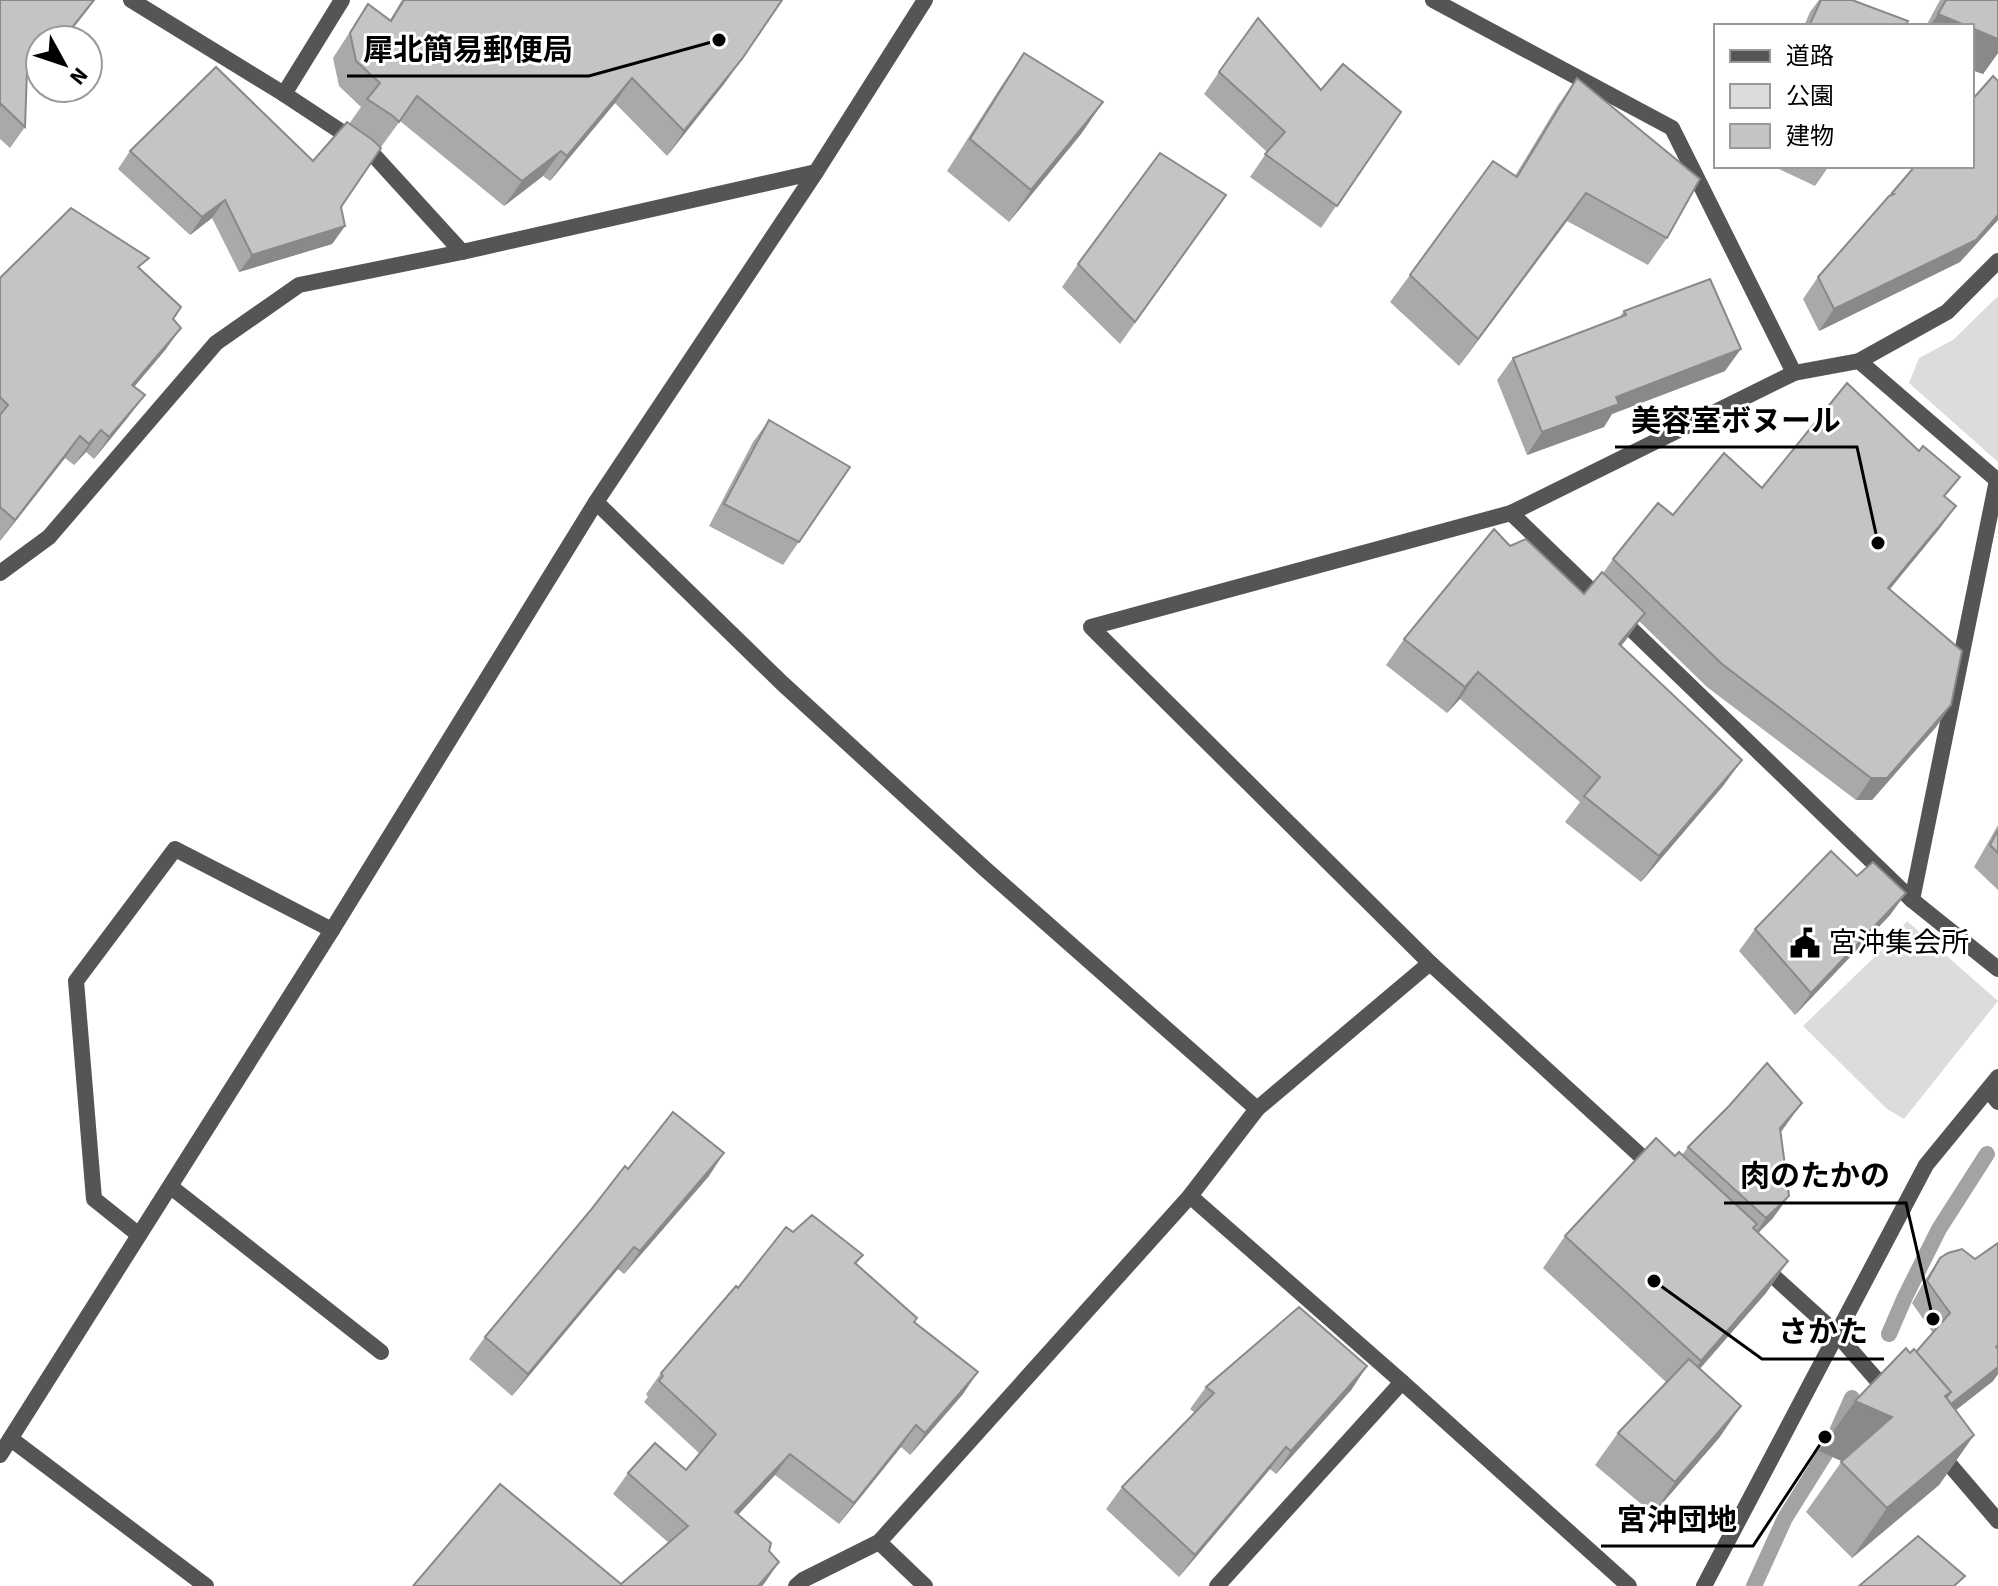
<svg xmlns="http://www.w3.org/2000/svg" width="1998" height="1586" viewBox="0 0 1998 1586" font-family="'Source Sans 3','Noto Sans JP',sans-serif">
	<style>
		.green { fill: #dcdcdc }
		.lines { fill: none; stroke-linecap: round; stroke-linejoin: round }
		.stream { stroke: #a3a3a3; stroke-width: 16 }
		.service { stroke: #555; stroke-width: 16 }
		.minor { stroke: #555; stroke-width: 16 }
		.tertiary { stroke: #555; stroke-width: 16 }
		.wall { fill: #a9a9a9 }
		.shaded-wall { fill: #898989 }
		.building { fill: #c4c4c4; stroke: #898989; stroke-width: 2 }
		.labels { text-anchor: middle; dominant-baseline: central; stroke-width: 6; stroke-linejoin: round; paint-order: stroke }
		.poi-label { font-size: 28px; fill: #000; stroke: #fff; text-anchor: start }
		.leader { fill: none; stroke: #000; stroke-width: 3 }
		.callout-dot { fill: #000; stroke: #fff; stroke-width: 3 }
		.callout-label { font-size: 30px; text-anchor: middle; font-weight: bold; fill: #000; stroke: #fff; stroke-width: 6; stroke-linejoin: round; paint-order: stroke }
	</style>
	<rect width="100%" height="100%" fill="#fff"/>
	<g class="green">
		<path d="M 1998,296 L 1998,462 L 1909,383 L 1919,358 L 1953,340 Z"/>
		<path d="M 1907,921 L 1998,1001 L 1904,1119 L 1887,1109 L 1803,1026 L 1888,944 Z"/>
	</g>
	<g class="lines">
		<g class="stream">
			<path d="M 1889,1334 L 1905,1297 L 1939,1229 L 1987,1154"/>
			<path d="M 1754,1586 L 1785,1518 L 1832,1443 L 1852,1398"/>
		</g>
		<g class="service">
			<path d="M 1433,0 L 1672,128 L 1794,373"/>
			<path d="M 1511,513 L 1912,900 L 1998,969"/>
			<path d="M 1912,900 L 1997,480"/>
			<path d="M 1988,1090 L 1998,1102"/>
			<path d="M 171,1187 L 381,1352"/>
			<path d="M 1190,1196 L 1402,1382 L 1629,1586"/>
			<path d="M 139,1235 L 94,1199 L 76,981 L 175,849 L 332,930"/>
			<path d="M 11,1439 L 206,1586"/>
			<path d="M 1217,1586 L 1402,1382"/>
		</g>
		<g class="minor">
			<path d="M 131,0 L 284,94 L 369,150 L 462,252"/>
			<path d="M 284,94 L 342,0"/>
			<path d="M 1859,361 L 1998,481"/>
			<path d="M 596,502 L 783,684 L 984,868 L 1257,1109"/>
			<path d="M 0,573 L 49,537 L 216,343 L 299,285 L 462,252 L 816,172"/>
			<path d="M 1654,1168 L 1430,963 L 1091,627 L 1511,513 L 1794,373 L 1859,361 L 1947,312 L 1998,261"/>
			<path d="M 1760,1264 L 1836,1333 L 1890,1395"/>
			<path d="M 1939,1452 L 1998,1521"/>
			<path d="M 879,1542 L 925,1586"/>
			<path d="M 796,1586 L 803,1580 L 879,1542 L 1190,1196 L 1257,1109 L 1430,963"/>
			<path d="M 1704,1586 L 1926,1165 L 1998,1077"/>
		</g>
		<path class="tertiary" d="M 0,1455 L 332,930 L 596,502 L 816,172 L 925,0"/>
	</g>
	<g class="wall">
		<path d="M 0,0 L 40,40 L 40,60 L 27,75 L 25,127 L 10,148 L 0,139 Z"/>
		<path d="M 402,0 L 782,0 L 724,84 L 667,156 L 615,103 L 550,181 L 543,176 L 504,206 L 400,121 L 381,147 L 375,141 L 349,124 L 361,107 L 339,86 L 333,58 L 368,4 L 390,20 Z"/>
		<path d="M 1819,0 L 1852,0 L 1905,26 L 1804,26 L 1810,12 Z"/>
		<path d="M 1940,0 L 1998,0 L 1998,53 L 1983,74 L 1972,70 L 1972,26 L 1926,26 Z"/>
		<path d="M 1024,53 L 1103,102 L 1081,134 L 1009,222 L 947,171 L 1002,85 Z"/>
		<path d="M 1219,72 L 1321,90 L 1401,112 L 1321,228 L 1250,177 L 1267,152 L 1204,94 Z"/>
		<path d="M 1577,78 L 1667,238 L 1648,265 L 1567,221 L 1459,366 L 1390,302 L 1410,275 L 1515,176 L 1558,105 Z"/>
		<path d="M 1998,81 L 1998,220 L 1960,262 L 1819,331 L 1803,299 L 1818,277 L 1915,166 Z"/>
		<path d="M 130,151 L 341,207 L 345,226 L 332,244 L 239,272 L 212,218 L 190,235 L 118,169 Z"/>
		<path d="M 1773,166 L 1829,166 L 1815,186 Z"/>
		<path d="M 1226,195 L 1120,344 L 1062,287 L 1078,264 Z"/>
		<path d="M 141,269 L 173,319 L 166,349 L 134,387 L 129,416 L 94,459 L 86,452 L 74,465 L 65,458 L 0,541 L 0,278 Z"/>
		<path d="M 1624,311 L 1725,371 L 1612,414 L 1604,427 L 1527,455 L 1497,380 L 1513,358 L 1619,318 Z"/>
		<path d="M 769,420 L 850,467 L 783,565 L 709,526 L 753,442 Z"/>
		<path d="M 1762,488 L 1946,497 L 1956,506 L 1940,528 L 1889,590 L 1951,705 L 1936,727 L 1872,800 L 1856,800 L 1707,687 L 1639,621 L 1621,646 L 1742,760 L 1723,786 L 1641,882 L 1565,822 L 1580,802 L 1460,699 L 1447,713 L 1386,665 L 1404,639 L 1510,546 L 1584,594 L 1603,573 L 1613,559 L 1673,515 Z"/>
		<path d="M 1998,825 L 1998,890 L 1974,867 Z"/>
		<path d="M 1857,876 L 1906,893 L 1890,915 L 1795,1015 L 1739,951 L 1755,929 Z"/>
		<path d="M 1786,1125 L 1781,1132 L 1773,1218 L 1758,1233 L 1788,1261 L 1766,1293 L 1700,1369 L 1741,1406 L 1719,1438 L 1653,1514 L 1595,1465 L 1618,1433 L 1666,1382 L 1543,1268 L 1565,1236 L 1675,1156 L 1682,1155 L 1688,1147 Z"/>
		<path d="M 628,1169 L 709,1176 L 624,1274 L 618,1269 L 512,1396 L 469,1359 L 485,1337 L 590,1211 Z"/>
		<path d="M 793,1232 L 863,1255 L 856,1264 L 915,1322 L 963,1394 L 910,1455 L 901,1447 L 839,1524 L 775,1475 L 738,1515 L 621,1584 L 669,1543 L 613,1494 L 628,1473 L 686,1470 L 700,1454 L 644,1402 L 648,1397 L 646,1394 L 661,1373 L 738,1288 Z"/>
		<path d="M 1998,1243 L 1998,1374 L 1993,1381 L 1956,1410 L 1974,1435 L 1939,1485 L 1852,1558 L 1806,1512 L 1842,1461 L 1819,1451 L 1855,1401 L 1910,1353 L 1916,1352 L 1933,1333 L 1912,1303 L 1925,1280 L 1940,1258 L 1975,1259 Z"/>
		<path d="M 1206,1387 L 1352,1389 L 1276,1474 L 1270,1469 L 1179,1577 L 1106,1509 L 1122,1487 L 1195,1413 L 1190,1409 Z"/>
	</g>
	<g class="shaded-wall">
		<path d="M 94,0 L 95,0 L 64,40 L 62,40 Z"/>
		<path d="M 1938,14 L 1967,26 L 1930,26 Z"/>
		<path d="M 1972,28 L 1998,39 L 1998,53 L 1983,74 L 1972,70 Z"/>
		<path d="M 40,56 L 40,60 L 12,93 L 27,71 Z"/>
		<path d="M 742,59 L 724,84 L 667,156 L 684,131 Z"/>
		<path d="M 632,78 L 615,103 L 550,181 L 567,156 Z"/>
		<path d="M 1103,102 L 1081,134 L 1009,222 L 1031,190 Z"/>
		<path d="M 561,151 L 543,176 L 504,206 L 522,181 Z"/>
		<path d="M 1586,193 L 1567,221 L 1459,366 L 1478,339 Z"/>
		<path d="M 225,200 L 212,218 L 190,235 L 202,217 Z"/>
		<path d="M 1998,215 L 1998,220 L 1960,262 L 1819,331 L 1834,309 Z"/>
		<path d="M 345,226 L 332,244 L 239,272 L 252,255 Z"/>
		<path d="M 181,328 L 166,349 L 117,407 L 132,385 Z"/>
		<path d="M 1741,349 L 1725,371 L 1612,414 L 1604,427 L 1527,455 L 1542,432 L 1616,397 Z"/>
		<path d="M 145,395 L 129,416 L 94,459 L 109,437 Z"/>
		<path d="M 101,430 L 86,452 L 74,465 L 89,444 Z"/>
		<path d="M 80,436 L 65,458 L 0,541 L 15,520 Z"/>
		<path d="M 1956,506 L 1940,528 L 1872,611 L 1888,588 Z"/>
		<path d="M 1645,613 L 1626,640 L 1600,670 L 1619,644 Z"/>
		<path d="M 1478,672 L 1460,699 L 1447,713 L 1465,687 Z"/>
		<path d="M 1951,705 L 1936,727 L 1872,800 L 1856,800 L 1871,778 Z"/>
		<path d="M 1742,760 L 1723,786 L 1641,882 L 1659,856 Z"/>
		<path d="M 1906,893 L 1890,915 L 1795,1015 L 1811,993 Z"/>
		<path d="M 1802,1103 L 1786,1125 L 1765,1151 L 1780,1128 Z"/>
		<path d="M 724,1153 L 709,1176 L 624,1274 L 640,1251 Z"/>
		<path d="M 1789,1196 L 1773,1218 L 1751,1240 L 1766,1218 Z"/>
		<path d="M 634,1247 L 618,1269 L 512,1396 L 528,1374 Z"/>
		<path d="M 1788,1261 L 1766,1293 L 1678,1393 L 1701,1361 Z"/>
		<path d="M 1367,1366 L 1352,1389 L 1276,1474 L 1291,1451 Z"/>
		<path d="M 1998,1367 L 1998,1374 L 1993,1381 L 1933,1428 L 1948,1406 Z"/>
		<path d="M 978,1372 L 963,1394 L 910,1455 L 925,1433 Z"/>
		<path d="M 1855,1401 L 1892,1417 L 1857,1468 L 1819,1451 Z"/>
		<path d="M 1741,1406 L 1719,1438 L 1653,1514 L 1675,1482 Z"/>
		<path d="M 916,1425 L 901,1447 L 839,1524 L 854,1503 Z"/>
		<path d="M 1974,1435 L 1939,1485 L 1852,1558 L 1887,1508 Z"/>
		<path d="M 1286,1447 L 1270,1469 L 1179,1577 L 1195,1555 Z"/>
		<path d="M 790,1454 L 775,1475 L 720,1534 L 735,1512 Z"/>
		<path d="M 779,1562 L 764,1584 L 762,1586 L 758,1586 Z"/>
	</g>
	<g class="building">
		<path d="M 0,0 L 94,0 L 62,40 L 55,38 L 54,40 L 40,40 L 40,56 L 27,71 L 25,127 L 1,104 L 0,106 Z"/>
		<path d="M 404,0 L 782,0 L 742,59 L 684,131 L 632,78 L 567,156 L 561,151 L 522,181 L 417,96 L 399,122 L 393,116 L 367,99 L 380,83 L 356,61 L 350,33 L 368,4 L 391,21 Z"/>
		<path d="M 1821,0 L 1852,0 L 1908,21 L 1905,26 L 1809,26 Z"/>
		<path d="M 1946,0 L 1998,0 L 1998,39 L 1972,28 L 1972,26 L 1967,26 L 1938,14 Z"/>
		<path d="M 1258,18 L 1321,90 L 1343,64 L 1401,112 L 1337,206 L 1265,154 L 1285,132 L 1219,72 Z"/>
		<path d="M 1024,53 L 1103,102 L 1031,190 L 970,139 Z"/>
		<path d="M 216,67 L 313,161 L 347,122 L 374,141 L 381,148 L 341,207 L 345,226 L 252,255 L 225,200 L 202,217 L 130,151 Z"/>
		<path d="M 1993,76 L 1998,81 L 1998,215 L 1976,240 L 1834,309 L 1818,277 L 1889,196 L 1894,194 L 1892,193 L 1915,166 L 1972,166 L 1972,100 Z"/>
		<path d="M 1577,78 L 1700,179 L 1667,238 L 1586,193 L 1478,339 L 1410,275 L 1493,161 L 1517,177 Z"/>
		<path d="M 1160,153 L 1226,195 L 1135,322 L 1078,264 Z"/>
		<path d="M 71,208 L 149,258 L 138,267 L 181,307 L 173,319 L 181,328 L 132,385 L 145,395 L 109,437 L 101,430 L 89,444 L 80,436 L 15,520 L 0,507 L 0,415 L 8,405 L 0,397 L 0,278 Z"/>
		<path d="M 1710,279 L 1741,349 L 1616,397 L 1619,404 L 1542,432 L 1513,358 L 1626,315 L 1624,311 Z"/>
		<path d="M 1847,383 L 1919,451 L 1923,446 L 1960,477 L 1944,496 L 1956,506 L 1888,588 L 1962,651 L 1951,705 L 1887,778 L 1871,778 L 1722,664 L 1613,559 L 1658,503 L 1673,515 L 1724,453 L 1762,488 Z"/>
		<path d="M 769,420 L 850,467 L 799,542 L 724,504 Z"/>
		<path d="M 1494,529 L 1510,546 L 1526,539 L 1584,594 L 1602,572 L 1645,613 L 1619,644 L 1742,760 L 1659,856 L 1584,796 L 1600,777 L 1478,672 L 1465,687 L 1404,639 Z"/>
		<path d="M 1998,830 L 1998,853 L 1990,845 Z"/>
		<path d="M 1831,851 L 1857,876 L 1873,862 L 1906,893 L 1811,993 L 1755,929 Z"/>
		<path d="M 1767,1063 L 1802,1103 L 1780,1128 L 1789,1196 L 1766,1218 L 1688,1147 L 1729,1106 Z"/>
		<path d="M 673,1112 L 724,1153 L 640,1251 L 634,1247 L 528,1374 L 485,1337 L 590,1211 L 625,1166 L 628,1169 Z"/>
		<path d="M 1656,1138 L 1675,1156 L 1679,1152 L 1757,1224 L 1753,1228 L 1788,1261 L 1701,1361 L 1565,1236 Z"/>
		<path d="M 812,1215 L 863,1255 L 855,1263 L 917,1318 L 914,1322 L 978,1372 L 925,1433 L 916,1425 L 854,1503 L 790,1454 L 735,1512 L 771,1543 L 769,1551 L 779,1562 L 758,1586 L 413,1586 L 500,1484 L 621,1584 L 688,1526 L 628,1473 L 655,1443 L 686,1470 L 716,1434 L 659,1381 L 663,1376 L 661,1373 L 736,1286 L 738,1288 L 786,1227 L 793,1232 Z"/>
		<path d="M 1998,1243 L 1998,1345 L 1996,1347 L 1998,1349 L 1998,1367 L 1951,1404 L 1946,1398 L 1951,1392 L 1916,1352 L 1950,1313 L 1927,1281 L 1940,1258 L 1948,1253 L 1962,1249 L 1975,1259 Z"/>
		<path d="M 1299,1307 L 1367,1366 L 1291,1451 L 1286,1447 L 1195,1555 L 1122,1487 L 1214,1393 L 1206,1387 Z"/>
		<path d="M 1906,1348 L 1910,1353 L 1914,1349 L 1951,1392 L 1945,1396 L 1974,1435 L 1887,1508 L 1841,1462 L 1892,1417 L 1855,1401 Z"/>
		<path d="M 1689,1359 L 1741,1406 L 1675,1482 L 1618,1433 Z"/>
		<path d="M 1918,1536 L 1965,1576 L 1954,1586 L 1859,1586 Z"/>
	</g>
	<defs>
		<g id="civic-bare" transform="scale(2.4)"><path d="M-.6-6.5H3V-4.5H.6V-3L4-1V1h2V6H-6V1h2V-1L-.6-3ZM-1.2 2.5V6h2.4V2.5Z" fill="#000" stroke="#fff" stroke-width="2.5" paint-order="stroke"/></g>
	</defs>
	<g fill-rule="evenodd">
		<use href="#civic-bare" x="1805" y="943"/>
	</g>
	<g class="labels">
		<g class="poi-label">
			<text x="1829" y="943">宮沖集会所</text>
		</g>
	</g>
	<path class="leader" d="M719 40L589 76H347M1878 543L1857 447H1615M1933 1319L1906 1203H1724M1654 1281L1762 1359H1884M1825 1437L1753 1546H1601"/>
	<g class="callout-dot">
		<circle cx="719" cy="40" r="8"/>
		<circle cx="1878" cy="543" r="8"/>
		<circle cx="1933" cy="1319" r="8"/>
		<circle cx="1654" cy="1281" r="8"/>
		<circle cx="1825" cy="1437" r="8"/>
	</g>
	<g class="callout-label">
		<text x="468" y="60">犀北簡易郵便局</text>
		<text x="1736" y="431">美容室ボヌール</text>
		<text x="1815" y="1186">肉のたかの</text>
		<text x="1823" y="1342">さかた</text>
		<text x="1677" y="1530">宮沖団地</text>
	</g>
	<rect x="1714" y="24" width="260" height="144" fill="#ffffff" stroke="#999999" stroke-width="2"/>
	<rect x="1730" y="50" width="40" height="12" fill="#555555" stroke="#999999" stroke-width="2"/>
	<text x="1786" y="64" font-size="24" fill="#000000">道路</text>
	<rect x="1730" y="84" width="40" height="24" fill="#dcdcdc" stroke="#999999" stroke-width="2"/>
	<text x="1786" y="104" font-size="24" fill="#000000">公園</text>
	<rect x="1730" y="124" width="40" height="24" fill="#c4c4c4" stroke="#999999" stroke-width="2"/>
	<text x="1786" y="144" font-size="24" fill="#000000">建物</text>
	<g transform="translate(64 64) rotate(130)"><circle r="38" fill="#ffffff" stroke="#999999" stroke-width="2"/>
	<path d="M0-6L14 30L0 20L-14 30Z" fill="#000000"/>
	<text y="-12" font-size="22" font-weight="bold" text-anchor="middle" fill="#000000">N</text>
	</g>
</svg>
